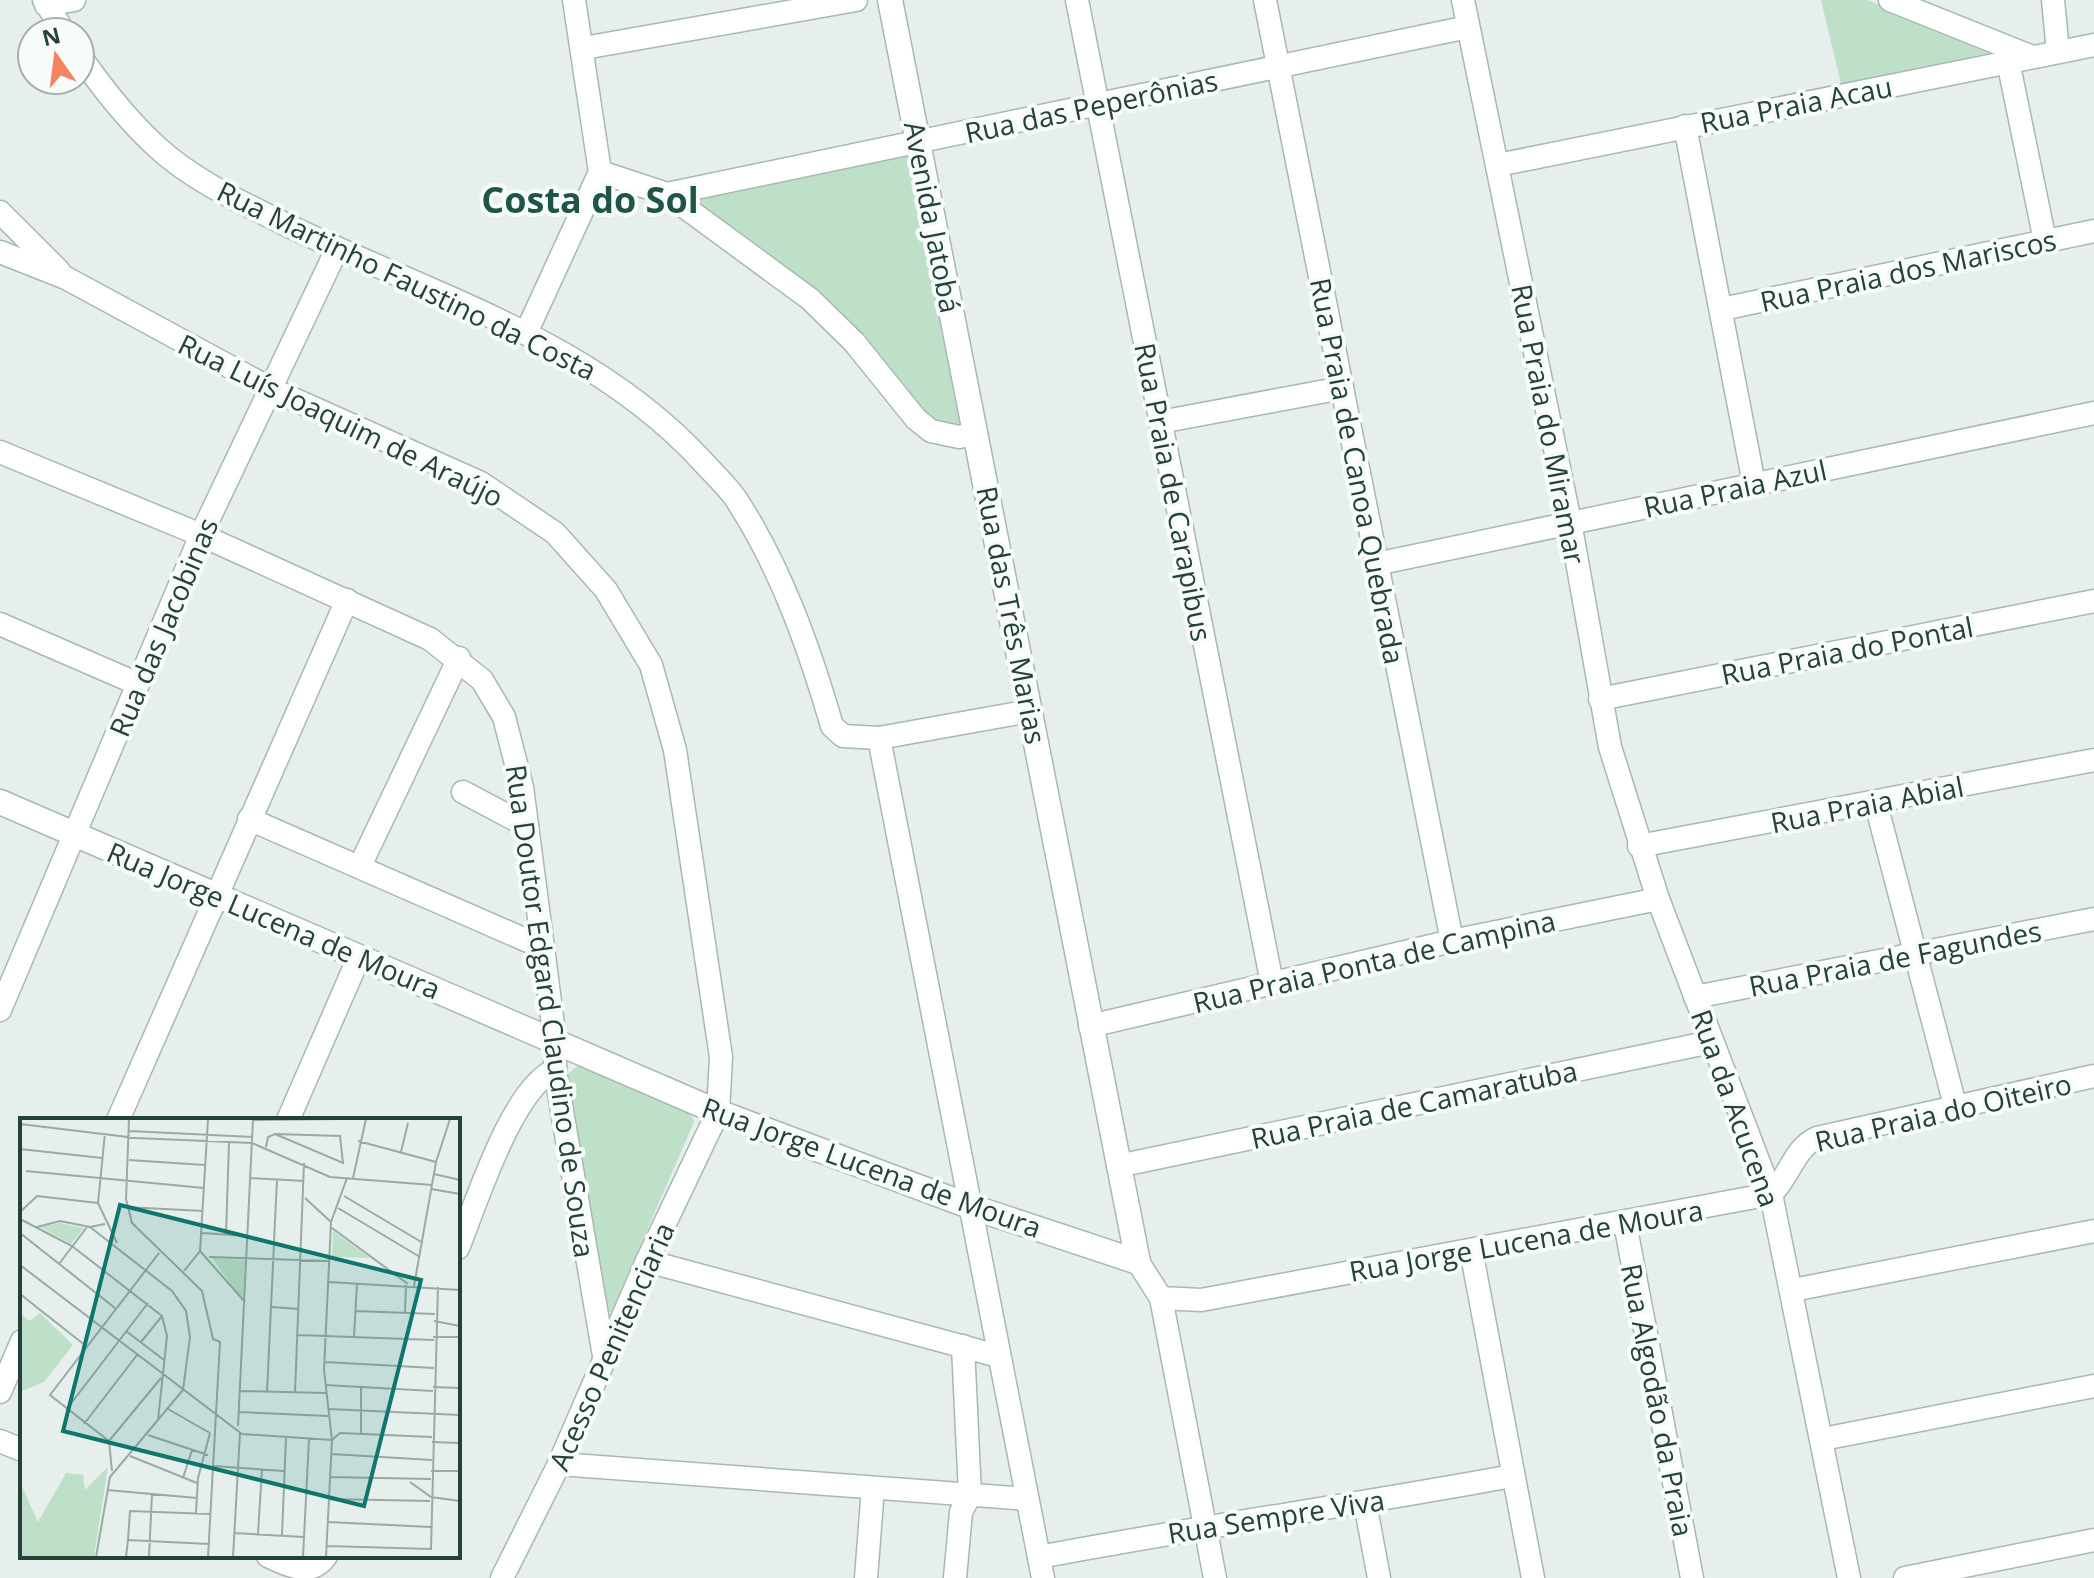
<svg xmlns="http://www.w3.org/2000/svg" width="2094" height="1578" viewBox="0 0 2094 1578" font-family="'Open Sans',sans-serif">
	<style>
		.green { fill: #bfe0c8 }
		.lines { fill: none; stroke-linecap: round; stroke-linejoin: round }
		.minor-casing { stroke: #a8b8b2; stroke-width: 25 }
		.tertiary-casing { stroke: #a8b8b2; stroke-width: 27 }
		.minor { stroke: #fff; stroke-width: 22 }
		.tertiary { stroke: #fff; stroke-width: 24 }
		.labels { text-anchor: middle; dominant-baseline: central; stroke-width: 8; stroke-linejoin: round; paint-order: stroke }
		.street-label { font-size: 28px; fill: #24423a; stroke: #f7fbf9 }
		.district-label { font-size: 36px; font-weight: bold; fill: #1f5548; stroke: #f7fbf9 }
		.inset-road { fill: none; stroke: #98aaa4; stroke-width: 2 }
		.view { fill: #0f766e; fill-opacity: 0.15; stroke: #0f766e; stroke-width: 4 }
		.inset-edge { fill: none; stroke: #24423a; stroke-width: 4 }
	</style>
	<rect width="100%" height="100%" fill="#e6efeb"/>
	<g class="green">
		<path d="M 1821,0 L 1867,0 L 1995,52 L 1841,84 Z"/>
		<path d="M 910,156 L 963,421 C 938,447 902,381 888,365 C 831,303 759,254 694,201 L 700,195 Z"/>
		<path d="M 579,1065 L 690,1113 L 694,1122 L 611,1313 L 606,1308 L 567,1081 L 569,1073 Z"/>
	</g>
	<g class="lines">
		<g class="minor-casing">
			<g id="minor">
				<path d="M 44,0 L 64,32"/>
				<path d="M 1077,0 L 1272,983"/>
				<path d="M 1265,0 L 1452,941"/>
				<path d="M 1463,0 L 1570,522 L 1610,747 L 1658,899 L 1771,1194 L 1849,1578"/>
				<path d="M 1890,0 L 2030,56"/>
				<path d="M 2053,0 L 2058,52"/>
				<path d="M 46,5 L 74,0"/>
				<path d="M 584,48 L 856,0"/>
				<path d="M 80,56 C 103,89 127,120 158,148 C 194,181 243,203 287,225 C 431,295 593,341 704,463 C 714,474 727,486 736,499 C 781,568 809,647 832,726 L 843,736 L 879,738 L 1043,1578"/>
				<path d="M 2008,61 L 2045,241"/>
				<path d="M 1685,126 L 1754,484"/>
				<path d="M 1498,165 L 2094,45"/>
				<path d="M 600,172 L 667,194 L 810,299 L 854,342 L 916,419 L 931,431 L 959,437 L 976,433"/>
				<path d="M 667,194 L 1468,27"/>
				<path d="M 0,212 L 59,271"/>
				<path d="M 0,252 L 66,278 L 271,389 L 481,483 L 555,533 L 606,590 L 651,665 L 675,750 L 721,1057 L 718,1112 L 647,1261 L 559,1464 L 502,1578"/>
				<path d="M 1722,309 L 2094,231"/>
				<path d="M 526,333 L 600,172 L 574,0"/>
				<path d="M 1160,422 L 1342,388"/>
				<path d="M 0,452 L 201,535 L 430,639 L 482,680 L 504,717 L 522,787 L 555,1040 L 555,1070 L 604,1356"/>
				<path d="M 1376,564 L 2094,413"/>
				<path d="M 0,624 L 138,684"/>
				<path d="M 1600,699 L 2094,601"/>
				<path d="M 879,738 L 1030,711"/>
				<path d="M 463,792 L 527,826"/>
				<path d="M 1876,804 L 1955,1105"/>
				<path d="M 249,819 L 544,948"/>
				<path d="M 1639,846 L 2094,760"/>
				<path d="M 360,866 L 459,658"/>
				<path d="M 1695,997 L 2094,919"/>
				<path d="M 0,1010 L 201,535 L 337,249"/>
				<path d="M 1090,1026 L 1452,941 L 1658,899"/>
				<path d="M 118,1120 L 347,600"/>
				<path d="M 288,1120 L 359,957"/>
				<path d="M 1118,1166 L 1711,1042"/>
				<path d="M 1625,1223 L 1692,1578"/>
				<path d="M 458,1248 C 476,1204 512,1088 555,1070"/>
				<path d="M 1471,1250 L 1533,1578"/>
				<path d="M 647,1261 L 998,1356"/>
				<path d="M 1138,1262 L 1161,1298 L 1201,1300 L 1771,1194 C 1790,1176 1794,1148 1817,1138 L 2094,1076"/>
				<path d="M 1793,1290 L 2094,1231"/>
				<path d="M 1161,1298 L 1215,1578"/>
				<path d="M 0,1392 L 22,1341"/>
				<path d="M 1823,1439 L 2094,1386"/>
				<path d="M 0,1441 L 22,1450"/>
				<path d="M 559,1464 L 1027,1499"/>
				<path d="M 1365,1503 L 1379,1578"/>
				<path d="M 268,1556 C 287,1565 311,1578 326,1556"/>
				<path d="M 1039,1557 C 1197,1527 1355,1505 1512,1476"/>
				<path d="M 866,1578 L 873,1488"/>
				<path d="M 955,1578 L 961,1512 L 970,1495 L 963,1346"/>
				<path d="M 1905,1578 L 2094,1540"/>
			</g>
		</g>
		<g class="tertiary-casing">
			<g id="tertiary">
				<path d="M 890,0 L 1138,1262"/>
				<path d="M 0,802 L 718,1112 L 972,1207 L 1138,1262"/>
			</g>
		</g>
		<use href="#minor" class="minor"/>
		<use href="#tertiary" class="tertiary"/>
	</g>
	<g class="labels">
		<g class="street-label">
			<text transform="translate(1796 104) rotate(-11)">Rua Praia Acau</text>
			<text transform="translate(1091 106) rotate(-12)">Rua das Peperônias</text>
			<text transform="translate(933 217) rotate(79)">Avenida Jatobá</text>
			<text transform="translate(1908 270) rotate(-12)">Rua Praia dos Mariscos</text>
			<text transform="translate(407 280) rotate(26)">Rua Martinho Faustino da Costa</text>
			<text transform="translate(341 420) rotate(26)">Rua Luís Joaquim de Araújo</text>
			<text transform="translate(1549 424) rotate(79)">Rua Praia do Miramar</text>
			<text transform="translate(1358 471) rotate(79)">Rua Praia de Canoa Quebrada</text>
			<text transform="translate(1735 488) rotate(-12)">Rua Praia Azul</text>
			<text transform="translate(1174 492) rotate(79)">Rua Praia de Carapibus</text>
			<text transform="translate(1012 615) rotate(79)">Rua das Três Marias</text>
			<text transform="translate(163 627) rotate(-67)">Rua das Jacobinas</text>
			<text transform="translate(1847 650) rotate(-11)">Rua Praia do Pontal</text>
			<text transform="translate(1867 804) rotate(-11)">Rua Praia Abial</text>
			<text transform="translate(274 920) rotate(23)">Rua Jorge Lucena de Moura</text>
			<text transform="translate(1895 958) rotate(-11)">Rua Praia de Fagundes</text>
			<text transform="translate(1374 961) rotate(-13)">Rua Praia Ponta de Campina</text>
			<text transform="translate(551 1011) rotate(82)">Rua Doutor Edgard Claudino de Souza</text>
			<text transform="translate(1414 1104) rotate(-12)">Rua Praia de Camaratuba</text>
			<text transform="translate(1736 1108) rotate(70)">Rua da Acucena</text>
			<text transform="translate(1943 1112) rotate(-13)">Rua Praia do Oiteiro</text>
			<text transform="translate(872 1167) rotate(20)">Rua Jorge Lucena de Moura</text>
			<text transform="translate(1526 1240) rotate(-10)">Rua Jorge Lucena de Moura</text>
			<text transform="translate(611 1346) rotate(-66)">Acesso Penitenciaria</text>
			<text transform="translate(1658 1400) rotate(79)">Rua Algodão da Praia</text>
			<text transform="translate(1276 1516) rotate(-9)">Rua Sempre Viva</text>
		</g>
		<g class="district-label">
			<text x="590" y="199">Costa do Sol</text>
		</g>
	</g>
	<g transform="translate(20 1118)">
		<rect width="440" height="440" fill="#e6efeb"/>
		<path d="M 40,105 L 64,110 L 51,126 L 20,109 ZM 313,113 L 350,140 L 312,139 ZM 192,140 L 225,142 L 223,181 L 215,172 ZM 0,195 L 10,203 L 20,195 L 53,227 L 24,264 L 0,274 ZM 88,349 L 74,439 L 0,439 L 0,364 L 18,404 L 46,355 L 63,357 L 65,372 Z" fill="#bfe0c8"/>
		<path class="inset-road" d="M 109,1 L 106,81 L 112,105 L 182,173 L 193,221 L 200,224 L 188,439M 233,2 L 323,1M 0,6 L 116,20 L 232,25 L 310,59 L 412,67M 109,13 L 233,19M 85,15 L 78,85 L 97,125M 338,23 L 416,44M 246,29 L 248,19 L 255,16 L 320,18 L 323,45 L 255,16M 0,31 L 82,40M 381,34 L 388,5M 109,42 L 185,47M 6,53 L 184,70M 414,56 L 440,62M 231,60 L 284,63M 333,60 L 346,1M 411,71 L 440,76M 324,78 L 403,125M 285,80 L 311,104M 106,89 L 183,93M 318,90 L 400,139M 0,94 L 17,78 L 78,85M 0,101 L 52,128 L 142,198 L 147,218 L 138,302M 17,109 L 40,103 L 70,109 L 85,106M 70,109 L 152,173 L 166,193 L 170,219 L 163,272 L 90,359 L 76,439M 312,110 L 388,166M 0,115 L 95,190M 182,115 L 228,118M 206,116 L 209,25M 180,133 L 225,184M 139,135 L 30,277 L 89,323 L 141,260M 189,139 L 310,143M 39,146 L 67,109M 0,147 L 222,316 L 312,322 L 320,315 L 412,319M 164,153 L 180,133 L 188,1M 309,164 L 440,172M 394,168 L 416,44 L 430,1M 0,176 L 66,228M 252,189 L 279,191M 336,193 L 415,196M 385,194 L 386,167M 414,203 L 440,208M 106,213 L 144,242M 277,217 L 414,222M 334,219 L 337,165M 413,219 L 440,219M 121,224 L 142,198M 305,244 L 414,250M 305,267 L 413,273M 341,269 L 341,315M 413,269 L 440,270M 220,273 L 306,275M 247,274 L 257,61M 275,274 L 284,45M 148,291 L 190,315M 308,291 L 440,297M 46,292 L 128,185M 219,294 L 308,298M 64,306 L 117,237M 218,308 L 233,1M 128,317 L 188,337M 89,323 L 92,353M 412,324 L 440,325M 311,336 L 412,342M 110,338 L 177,365M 193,348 L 264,353M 411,353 L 440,353M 310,359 L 411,361M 163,360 L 172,332M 390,364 L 411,379 L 440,383M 87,372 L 177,380M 309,381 L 410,383M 176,395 L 178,360 L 190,315M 308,404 L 411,409M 214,415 L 284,419M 238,416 L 242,351M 262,417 L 266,319M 108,422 L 110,393 L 190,396M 307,428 L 411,431 L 418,169M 106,439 L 108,422 L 189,426M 129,439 L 132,376M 213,439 L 220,315M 283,439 L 289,321M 306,439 L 312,322 L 304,252 L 311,104 L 327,60"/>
		<path class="view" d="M 100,87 L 401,162 L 344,388 L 43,313 Z"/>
		<rect width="440" height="440" class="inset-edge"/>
	</g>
	<g transform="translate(56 56) rotate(346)"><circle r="38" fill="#f7fbf9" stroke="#a3b1ad" stroke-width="2"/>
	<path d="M0-6L14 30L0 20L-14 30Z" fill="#f4845f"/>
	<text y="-12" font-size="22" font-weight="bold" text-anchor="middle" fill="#24423a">N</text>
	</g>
</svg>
